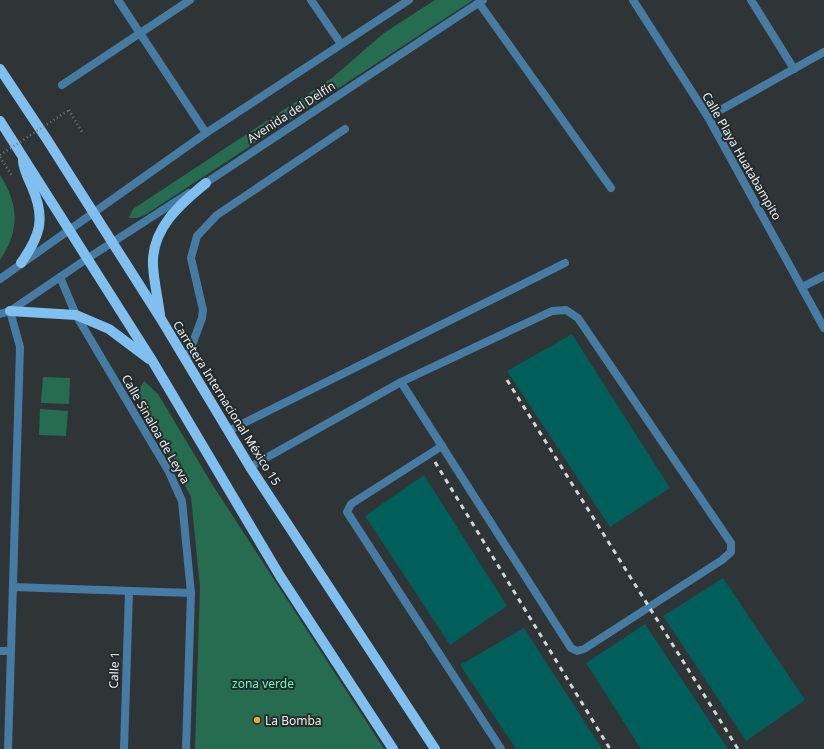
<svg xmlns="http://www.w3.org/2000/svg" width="824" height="749" viewBox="0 0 824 749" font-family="'Noto Sans',sans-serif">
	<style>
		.green { fill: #266c51 }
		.building { fill: #005f5b }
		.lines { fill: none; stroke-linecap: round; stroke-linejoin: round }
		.path { stroke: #757a7b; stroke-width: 2.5; stroke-dasharray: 1 3; stroke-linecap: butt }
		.service { stroke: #467ca3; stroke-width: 8 }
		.minor { stroke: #467ca3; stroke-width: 8 }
		.tertiary { stroke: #467ca3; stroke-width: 8 }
		.primary { stroke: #80c0f0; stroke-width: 10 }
		.rail { stroke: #d2d7d8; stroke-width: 3; stroke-dasharray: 5 5; stroke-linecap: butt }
		.path-bridge { stroke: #757a7b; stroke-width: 2.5; stroke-dasharray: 1 3; stroke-linecap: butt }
		.poi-dot { fill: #e1af34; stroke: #252b2c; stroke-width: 1.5 }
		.labels { text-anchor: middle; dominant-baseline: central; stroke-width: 4; stroke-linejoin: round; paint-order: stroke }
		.street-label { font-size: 12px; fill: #ebeff0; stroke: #252b2c }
		.park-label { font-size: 12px; fill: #63fdc1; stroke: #252b2c }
		.poi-label { font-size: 12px; fill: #ebeff0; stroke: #252b2c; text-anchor: start }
	</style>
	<rect width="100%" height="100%" fill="#2f3536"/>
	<g class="green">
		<path d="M 435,0 L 473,0 L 145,215 L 137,218 L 129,218 L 133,209 L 332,78 L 384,33 Z"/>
		<path d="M 0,175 C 19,205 20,230 0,260 Z"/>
		<path d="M 43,377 L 70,378 L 69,404 L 41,403 Z"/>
		<path d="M 144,381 L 158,394 L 212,484 L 384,749 L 195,749 L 200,587 L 191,497 L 137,393 Z"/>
		<path d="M 40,409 L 68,411 L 66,436 L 39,435 Z"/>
	</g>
	<g class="building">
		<path d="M 572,334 L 670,488 L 610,527 L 507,371 Z"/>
		<path d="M 424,475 L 507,606 L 450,645 L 365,516 Z"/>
		<path d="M 723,578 L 805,700 L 746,741 L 663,616 Z"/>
		<path d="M 645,624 L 728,749 L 641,749 L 586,663 Z"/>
		<path d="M 524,628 L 602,749 L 516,749 L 460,665 Z"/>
	</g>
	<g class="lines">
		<g class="path">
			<path d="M 69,110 L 82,132"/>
			<path d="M 0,157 L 12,176"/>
		</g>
		<g class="service">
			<path d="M 118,0 L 206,133"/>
			<path d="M 311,0 L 341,44"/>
			<path d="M 751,0 L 794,69"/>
			<path d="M 10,311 L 20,347 L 11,651"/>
			<path d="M 186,361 L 202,318 L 203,310 L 191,258 L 197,236 L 217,215 L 345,129"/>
			<path d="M 228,431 L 565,263"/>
			<path d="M 442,446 L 351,504 L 347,512 L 501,749"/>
			<path d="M 250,467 L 401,382 L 552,311 L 566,310 L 578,318 L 731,543 L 731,552 L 722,560 L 584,649 L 577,651 L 571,648 L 401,382"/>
			<path d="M 124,749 L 129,591"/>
		</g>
		<g class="minor">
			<path d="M 633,0 L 708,117 L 824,328"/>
			<path d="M 479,3 L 611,188"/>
			<path d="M 62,85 L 190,0"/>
			<path d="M 708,117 L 824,52"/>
			<path d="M 60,277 L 76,315 L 169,472 L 182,501 L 191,593 L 186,749"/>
			<path d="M 802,287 L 824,276"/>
			<path d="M 13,587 L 191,593"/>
			<path d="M 0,651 L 11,651 L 8,749"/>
		</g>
		<g class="tertiary">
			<path d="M 201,186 L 483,0"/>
			<path d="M 0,279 L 206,133 L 409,0"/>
			<path d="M 0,314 L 10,311 L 88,258 L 189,193"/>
		</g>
		<g class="primary">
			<path d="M 0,69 L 46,138 L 161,319 L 250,467 L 435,749"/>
			<path d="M 0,121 L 153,362 L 280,576 L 393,749"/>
			<path d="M 21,263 C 40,236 46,219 32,187 C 28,178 24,171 23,161"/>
			<path d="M 10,311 L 76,315 L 109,329 L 149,359"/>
			<path d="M 160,315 C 158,299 154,282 153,266 C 151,229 180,204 206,183"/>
		</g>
		<g class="rail">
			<path d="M 507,380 L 738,749"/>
			<path d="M 435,462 L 610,749"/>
		</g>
		<path class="path-bridge" d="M 0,155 L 69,110"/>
	</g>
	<circle class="poi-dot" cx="257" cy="720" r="4"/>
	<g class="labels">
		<g class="street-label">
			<text transform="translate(291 112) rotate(-33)">Avenida del Delfín</text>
			<text transform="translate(742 156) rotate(60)">Calle Playa Huatabampito</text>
			<text transform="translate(227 403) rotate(58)">Carretera Internacional México 15</text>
			<text transform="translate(156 429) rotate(60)">Calle Sinaloa de Leyva</text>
			<text transform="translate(114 670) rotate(-88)">Calle 1</text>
		</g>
		<g class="park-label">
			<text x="263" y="683">zona verde</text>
		</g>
		<g class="poi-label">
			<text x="265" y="720">La Bomba</text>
		</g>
	</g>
</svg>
